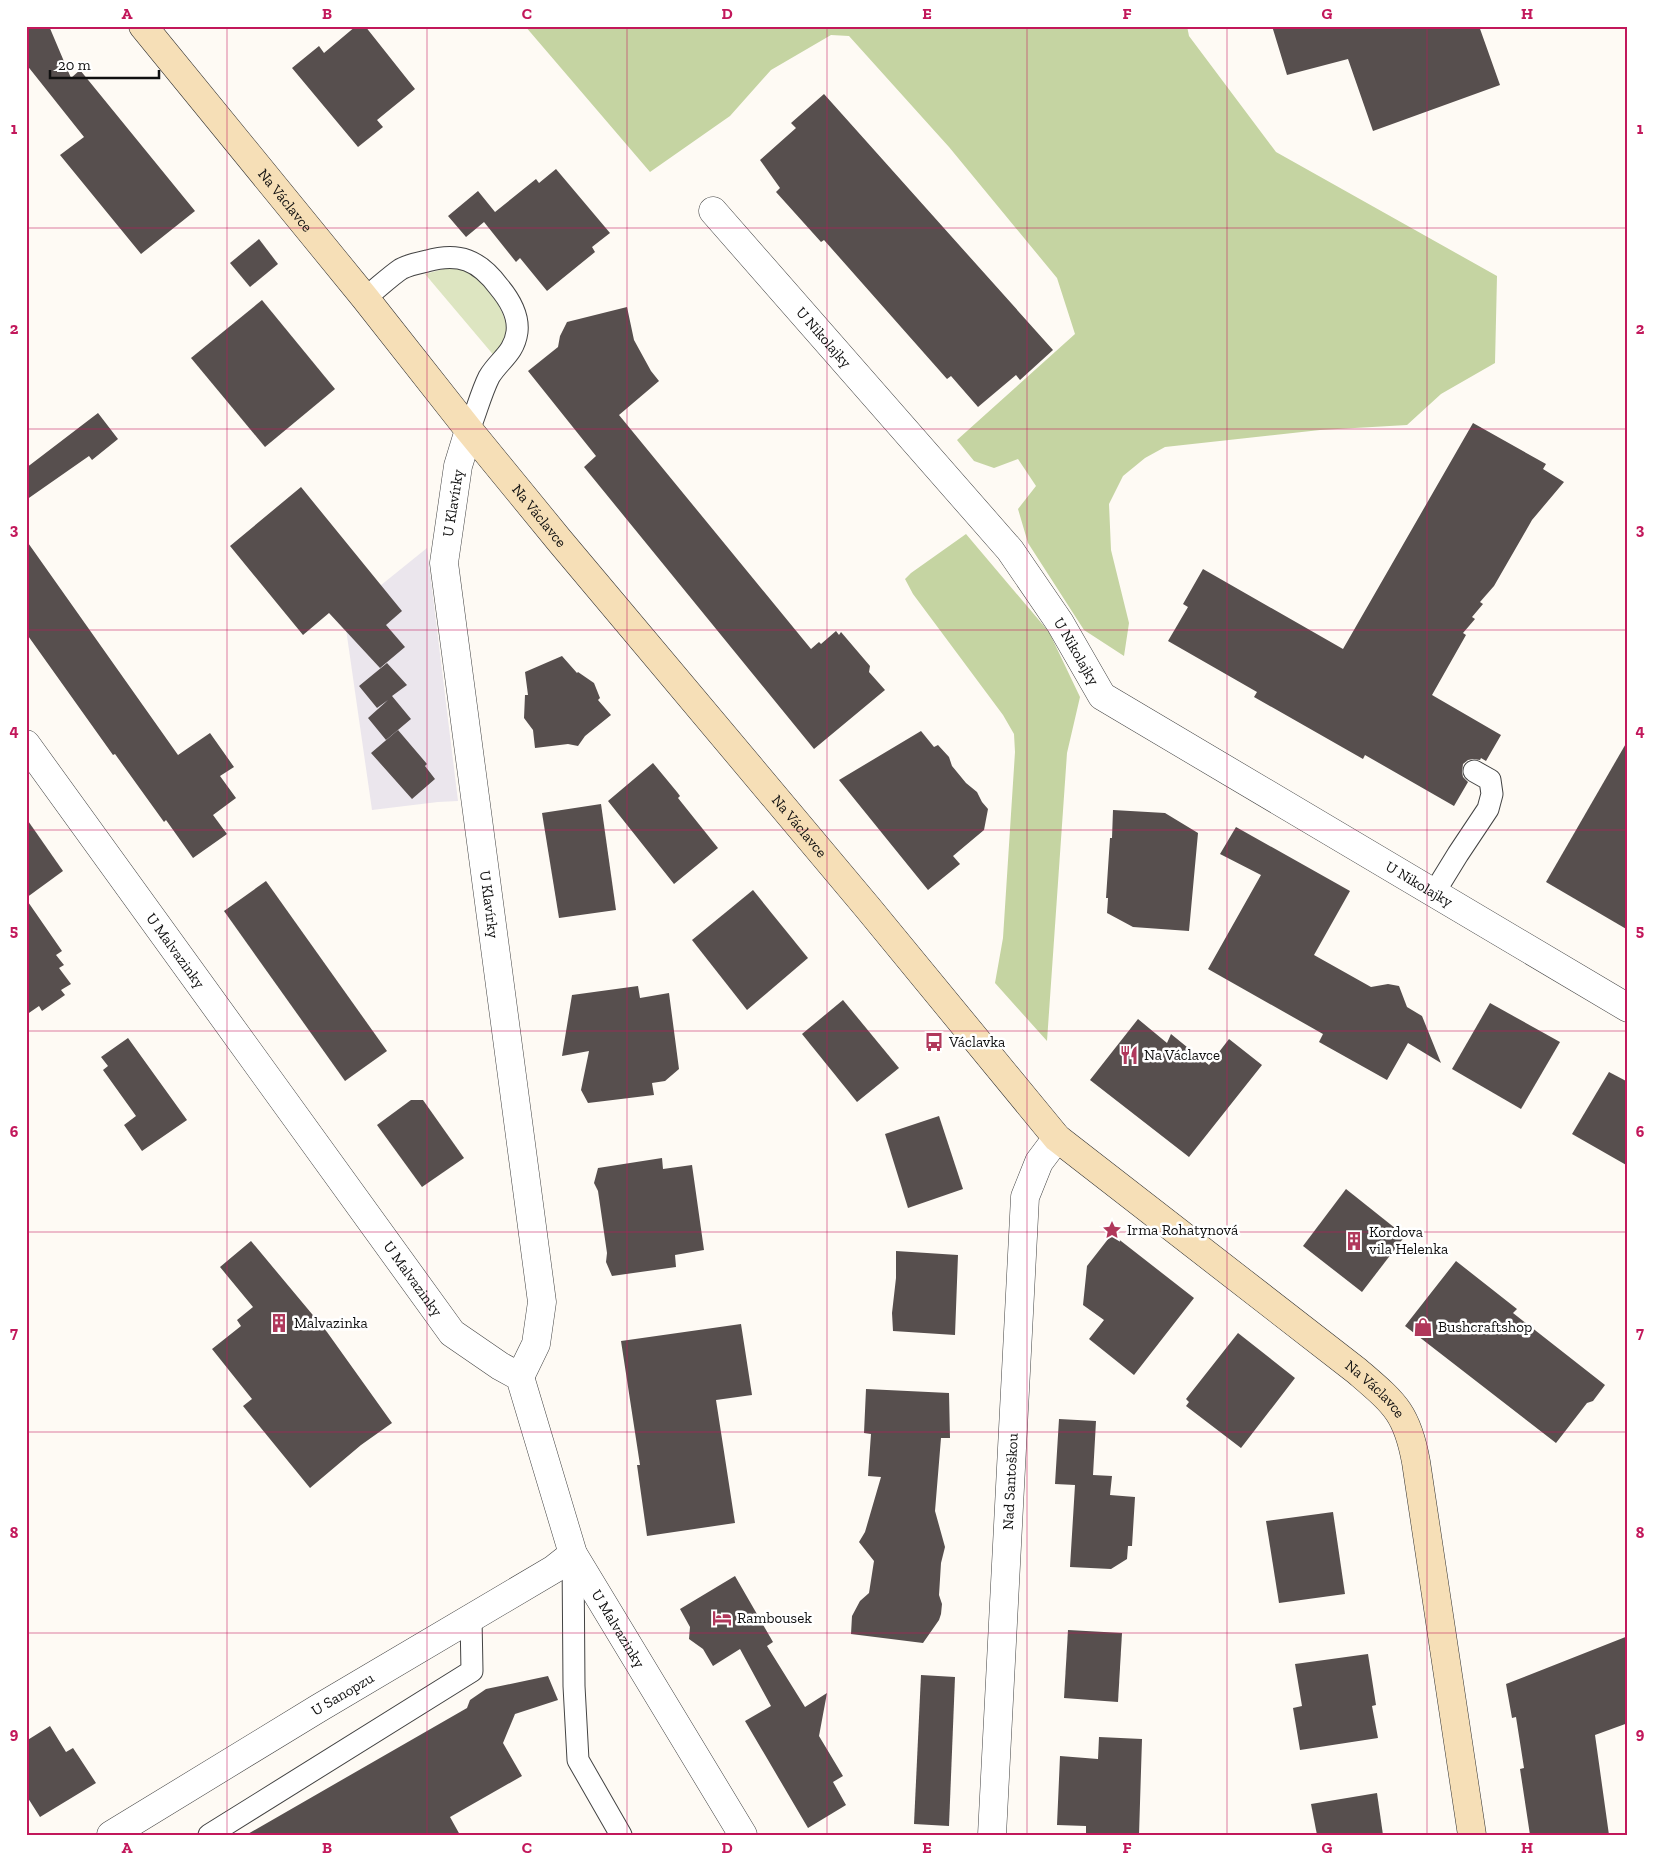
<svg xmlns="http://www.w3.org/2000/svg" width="1654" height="1861" viewBox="0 0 1654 1861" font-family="'Zilla Slab',serif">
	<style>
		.industrial { fill: #ebe6ed }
		.green { fill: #dde5c1 }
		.forest { fill: #c5d4a2 }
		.building { fill: #574f4e }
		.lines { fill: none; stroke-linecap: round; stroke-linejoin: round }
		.lane-casing { stroke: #434343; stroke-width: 23 }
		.street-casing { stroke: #434343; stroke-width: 29 }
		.secondary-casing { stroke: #323232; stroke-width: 29 }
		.lane { stroke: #fff; stroke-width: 21 }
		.street { stroke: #fff; stroke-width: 28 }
		.secondary { stroke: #f6dfb7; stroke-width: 28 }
		.grid { fill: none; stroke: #c2185b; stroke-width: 1; stroke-opacity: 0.55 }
		.labels { text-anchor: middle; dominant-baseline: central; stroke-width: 5; stroke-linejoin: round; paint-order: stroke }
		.street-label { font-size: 15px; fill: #101010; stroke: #fff }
		.poi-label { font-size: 15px; fill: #101010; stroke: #fff; text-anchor: start }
		.neatline { fill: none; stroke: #c2185b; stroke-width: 2 }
		.grid-label { font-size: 16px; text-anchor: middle; font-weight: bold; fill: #c2185b }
	</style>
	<rect width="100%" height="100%" fill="#fefaf4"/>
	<path class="industrial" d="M 427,548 L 458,801 L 438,802 L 372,810 L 344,615 Z"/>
	<path class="green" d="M 447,268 C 454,268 461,268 467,270 C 483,274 506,313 507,329 C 507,340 501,349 496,358 L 425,274 Z"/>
	<g class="forest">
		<path d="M 525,26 L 1187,26 L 1189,36 L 1276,152 L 1497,276 L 1495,363 L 1441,394 L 1407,425 L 1320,430 L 1165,447 L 1145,458 L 1123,476 L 1109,504 L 1111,550 L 1129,623 L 1124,656 L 1084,630 L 1028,543 L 1018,509 L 1036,486 L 1018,459 L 994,468 L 974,461 L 957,440 L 1075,334 L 1057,278 L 949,147 L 849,36 L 831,35 L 771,70 L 730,116 L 650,172 Z"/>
		<path d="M 966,534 L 1049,632 L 1080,697 L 1067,753 L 1047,1041 L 995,983 L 1003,938 L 1015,752 L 1014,734 L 1003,715 L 913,594 L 905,579 L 911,573 Z"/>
	</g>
	<g class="building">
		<path d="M 26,26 L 49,26 L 71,78 L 80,70 L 195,211 L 141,254 L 60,155 L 84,137 L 26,64 Z"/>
		<path d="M 356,26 L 365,26 L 415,89 L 377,120 L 383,127 L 358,147 L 292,68 L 319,46 L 324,53 Z"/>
		<path d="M 1272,26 L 1479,26 L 1500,85 L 1373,131 L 1348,59 L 1287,75 Z"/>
		<path d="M 824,94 L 1053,350 L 1020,380 L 1016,375 L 978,407 L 951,376 L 947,379 L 824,240 L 821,242 L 776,192 L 780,188 L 760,160 L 796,128 L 791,123 Z"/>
		<path d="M 556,169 L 610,233 L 592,247 L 595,252 L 547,291 L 520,258 L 516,262 L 484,222 L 466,237 L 448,216 L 478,191 L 495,212 L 536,179 L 539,183 Z"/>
		<path d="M 259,239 L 278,264 L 250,287 L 230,263 Z"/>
		<path d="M 262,300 L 335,389 L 265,447 L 191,358 Z"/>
		<path d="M 627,307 L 634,340 L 651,371 L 659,381 L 619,415 L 811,649 L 819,642 L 821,644 L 836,631 L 839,635 L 841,632 L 870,666 L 869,672 L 885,690 L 814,749 L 584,467 L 596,456 L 528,371 L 558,347 L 560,336 L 567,322 Z"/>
		<path d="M 98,413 L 118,439 L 92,460 L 89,456 L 26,500 L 26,468 Z"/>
		<path d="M 1473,423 L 1546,464 L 1543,469 L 1564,482 L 1532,520 L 1494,586 L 1480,602 L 1483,604 L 1472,617 L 1475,619 L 1463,633 L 1466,635 L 1432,695 L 1501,735 L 1486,761 L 1481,758 L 1480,760 L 1473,759 L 1468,760 L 1463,764 L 1462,772 L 1463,777 L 1468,782 L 1454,806 L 1365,755 L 1363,759 L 1254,697 L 1257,692 L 1168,641 L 1188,607 L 1183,604 L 1203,569 L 1343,649 Z"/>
		<path d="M 301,487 L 402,611 L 386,625 L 405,647 L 380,668 L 329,613 L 303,635 L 230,546 Z"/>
		<path d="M 26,540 L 178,755 L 210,733 L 234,767 L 220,776 L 236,798 L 213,815 L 227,834 L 193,858 L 166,820 L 164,822 L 115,754 L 113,755 L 26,633 Z"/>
		<path d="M 562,656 L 577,673 L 578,672 L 594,683 L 600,698 L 598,700 L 611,715 L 585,736 L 578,746 L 568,744 L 535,748 L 533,730 L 524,718 L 525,695 L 528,695 L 525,672 Z"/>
		<path d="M 387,663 L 407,685 L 392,696 L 411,719 L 386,740 L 368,718 L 388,700 L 377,708 L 359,686 Z"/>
		<path d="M 398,730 L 427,764 L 425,766 L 435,779 L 412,799 L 371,753 Z"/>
		<path d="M 921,731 L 934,747 L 938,745 L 949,757 L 952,766 L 966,783 L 977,792 L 982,802 L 988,809 L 984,830 L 953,856 L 960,864 L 928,890 L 839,780 Z"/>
		<path d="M 1628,740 L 1628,930 L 1546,882 Z"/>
		<path d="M 653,763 L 677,792 L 680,796 L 678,798 L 718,848 L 674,884 L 608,801 Z"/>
		<path d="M 601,804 L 616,910 L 559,918 L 542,813 Z"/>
		<path d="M 1113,810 L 1165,813 L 1198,833 L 1189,931 L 1133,927 L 1107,913 L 1108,898 L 1106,898 L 1110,838 L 1112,838 Z"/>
		<path d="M 26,818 L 63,871 L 26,898 Z"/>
		<path d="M 1236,827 L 1350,891 L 1314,955 L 1371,987 L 1388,984 L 1399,986 L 1407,1007 L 1422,1016 L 1441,1063 L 1408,1043 L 1387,1080 L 1319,1042 L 1323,1034 L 1208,969 L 1261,875 L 1220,854 Z"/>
		<path d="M 266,881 L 387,1051 L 345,1081 L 224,911 Z"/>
		<path d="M 753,890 L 808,958 L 747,1010 L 692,940 Z"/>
		<path d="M 26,899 L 62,951 L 56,955 L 64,965 L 59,968 L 71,984 L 61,990 L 65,995 L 42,1011 L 39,1006 L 26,1015 Z"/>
		<path d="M 638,986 L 640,998 L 669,993 L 679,1069 L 665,1081 L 652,1083 L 654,1095 L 588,1103 L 581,1090 L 589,1051 L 562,1056 L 572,995 Z"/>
		<path d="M 843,1000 L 899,1068 L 857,1102 L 802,1034 Z"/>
		<path d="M 1490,1003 L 1560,1042 L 1521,1109 L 1452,1069 Z"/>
		<path d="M 1138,1019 L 1167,1043 L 1171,1034 L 1209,1065 L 1229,1039 L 1262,1065 L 1189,1157 L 1090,1080 Z"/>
		<path d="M 128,1038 L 187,1120 L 142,1151 L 124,1125 L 136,1116 L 103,1070 L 108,1066 L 101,1057 Z"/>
		<path d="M 1609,1072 L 1628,1082 L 1628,1166 L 1572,1134 Z"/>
		<path d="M 411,1100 L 423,1100 L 464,1158 L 422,1187 L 377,1125 Z"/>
		<path d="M 939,1116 L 963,1189 L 908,1208 L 885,1134 Z"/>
		<path d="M 662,1158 L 663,1169 L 692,1165 L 704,1250 L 675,1255 L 676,1267 L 612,1276 L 606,1262 L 607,1253 L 598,1191 L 594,1183 L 598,1168 Z"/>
		<path d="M 1346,1189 L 1405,1236 L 1362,1292 L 1303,1246 Z"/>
		<path d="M 1112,1234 L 1194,1298 L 1134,1375 L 1089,1339 L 1104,1320 L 1083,1305 L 1087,1266 Z"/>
		<path d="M 251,1241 L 327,1332 L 392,1423 L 361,1445 L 310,1488 L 243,1406 L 252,1399 L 212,1349 L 241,1326 L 237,1320 L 253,1307 L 220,1267 Z"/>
		<path d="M 896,1251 L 958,1255 L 955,1335 L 893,1331 L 892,1313 L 896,1278 Z"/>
		<path d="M 1456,1261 L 1517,1309 L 1513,1313 L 1605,1385 L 1593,1401 L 1587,1403 L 1556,1443 L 1405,1326 Z"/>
		<path d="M 741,1324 L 752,1395 L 716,1400 L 735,1523 L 647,1536 L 637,1465 L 640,1465 L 621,1341 Z"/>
		<path d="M 1238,1333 L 1295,1378 L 1241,1448 L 1186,1406 L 1189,1402 L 1186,1399 Z"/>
		<path d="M 866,1389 L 949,1393 L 950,1438 L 941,1438 L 935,1511 L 945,1547 L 941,1563 L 939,1595 L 942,1604 L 941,1614 L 939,1620 L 923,1643 L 851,1634 L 852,1616 L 860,1601 L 869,1593 L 874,1561 L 859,1542 L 865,1532 L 881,1477 L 868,1476 L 871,1434 L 864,1433 Z"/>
		<path d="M 1059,1419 L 1096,1421 L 1093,1475 L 1112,1476 L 1110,1495 L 1135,1497 L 1132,1546 L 1128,1546 L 1127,1559 L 1111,1569 L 1070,1567 L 1075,1485 L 1055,1484 Z"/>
		<path d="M 1333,1512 L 1345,1594 L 1279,1603 L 1266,1521 Z"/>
		<path d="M 735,1576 L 773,1642 L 767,1646 L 805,1707 L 827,1693 L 819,1736 L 843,1776 L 833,1782 L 846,1805 L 808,1828 L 745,1721 L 771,1706 L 740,1649 L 713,1666 L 703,1649 L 689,1639 L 690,1627 L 680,1609 Z"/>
		<path d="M 1068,1630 L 1122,1633 L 1118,1702 L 1064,1698 Z"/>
		<path d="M 1628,1636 L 1628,1723 L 1595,1735 L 1609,1835 L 1530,1835 L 1520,1769 L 1524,1768 L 1516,1717 L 1512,1718 L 1506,1684 Z"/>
		<path d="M 1368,1654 L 1376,1705 L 1372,1706 L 1378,1738 L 1300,1750 L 1293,1708 L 1302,1706 L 1295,1664 Z"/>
		<path d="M 921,1675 L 955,1677 L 949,1826 L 914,1824 Z"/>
		<path d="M 548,1676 L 558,1700 L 515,1714 L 503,1743 L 522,1776 L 450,1817 L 460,1835 L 246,1835 L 467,1708 L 470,1700 L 486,1689 Z"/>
		<path d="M 50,1726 L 66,1752 L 73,1748 L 96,1783 L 40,1817 L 26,1795 L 26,1741 Z"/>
		<path d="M 1099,1737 L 1142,1739 L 1139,1835 L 1086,1835 L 1086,1826 L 1057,1825 L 1060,1756 L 1098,1759 Z"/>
		<path d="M 1377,1793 L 1383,1835 L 1317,1835 L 1311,1804 Z"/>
	</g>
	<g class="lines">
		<g class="lane-casing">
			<g id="lane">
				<path d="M 365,298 C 377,289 389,277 401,269 C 408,265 418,263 427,261 C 459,252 479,260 499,287 C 509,299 519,315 517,332 C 514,354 499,360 489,377 C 481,393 476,413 469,430"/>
				<path d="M 1434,893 L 1458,854 L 1488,809 L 1492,794 L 1490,780 L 1474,771"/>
				<path d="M 573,1554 L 574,1686 L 578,1760 L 621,1835"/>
				<path d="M 209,1835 L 472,1671 L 471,1618"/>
			</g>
		</g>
		<g class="street-casing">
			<g id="street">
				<path id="s1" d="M 713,211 L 1010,550 L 1060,623 L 1102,696 L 1628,1008"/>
				<path id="s2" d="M 469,430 L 458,466 L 444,563 L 542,1302 L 536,1344 L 520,1377"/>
				<path id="s3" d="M 26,744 L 452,1333 L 500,1366 L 520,1377 L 573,1554 L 743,1835"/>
				<path id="s4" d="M 111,1835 L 319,1708 L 554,1569 L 573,1554"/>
				<path id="s5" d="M 992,1835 L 1025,1197 L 1039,1162 L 1057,1138"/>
			</g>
		</g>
		<g class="secondary-casing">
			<g id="secondary">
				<path id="s6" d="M 143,26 L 365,298 L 469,430 L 559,540 L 868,908 L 1057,1138 L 1357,1371 C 1394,1403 1407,1412 1416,1462 L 1472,1835"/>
			</g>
		</g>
		<use href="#lane" class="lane"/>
		<use href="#street" class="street"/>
		<use href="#secondary" class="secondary"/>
	</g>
	<path class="grid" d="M 227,26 L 227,1835M 427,26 L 427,1835M 627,26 L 627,1835M 827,26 L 827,1835M 1027,26 L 1027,1835M 1227,26 L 1227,1835M 1427,26 L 1427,1835M 26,228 L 1628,228M 26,429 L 1628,429M 26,630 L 1628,630M 26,830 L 1628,830M 26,1031 L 1628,1031M 26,1232 L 1628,1232M 26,1432 L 1628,1432M 26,1633 L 1628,1633"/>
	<defs>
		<g id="bus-bare" transform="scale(1.5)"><path d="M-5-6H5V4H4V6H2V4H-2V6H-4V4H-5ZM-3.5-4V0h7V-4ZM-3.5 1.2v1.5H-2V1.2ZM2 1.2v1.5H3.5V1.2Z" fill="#b0385b" stroke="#fff" stroke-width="2.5" paint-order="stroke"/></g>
		<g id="restaurant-bare" transform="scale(1.5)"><path d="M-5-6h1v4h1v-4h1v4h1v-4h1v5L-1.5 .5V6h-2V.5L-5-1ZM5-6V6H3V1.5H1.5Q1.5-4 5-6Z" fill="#b0385b" stroke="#fff" stroke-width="2.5" paint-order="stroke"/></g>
		<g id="sight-bare" transform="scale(1.5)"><path d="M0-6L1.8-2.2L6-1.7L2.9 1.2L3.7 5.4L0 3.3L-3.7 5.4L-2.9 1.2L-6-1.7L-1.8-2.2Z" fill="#b0385b" stroke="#fff" stroke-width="2.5" paint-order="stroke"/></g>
		<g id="building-bare" transform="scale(1.5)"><path d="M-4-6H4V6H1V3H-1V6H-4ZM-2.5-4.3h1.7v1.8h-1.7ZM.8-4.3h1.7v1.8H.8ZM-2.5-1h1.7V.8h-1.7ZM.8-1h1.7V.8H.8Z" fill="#b0385b" stroke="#fff" stroke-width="2.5" paint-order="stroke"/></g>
		<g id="shop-bare" transform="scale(1.5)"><path d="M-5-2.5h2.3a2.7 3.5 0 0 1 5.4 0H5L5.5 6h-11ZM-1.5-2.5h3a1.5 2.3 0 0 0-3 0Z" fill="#b0385b" stroke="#fff" stroke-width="2.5" paint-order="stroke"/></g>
		<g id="hotel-bare" transform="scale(1.5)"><path d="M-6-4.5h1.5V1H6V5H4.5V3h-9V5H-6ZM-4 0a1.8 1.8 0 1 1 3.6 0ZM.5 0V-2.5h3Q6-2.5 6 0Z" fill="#b0385b" stroke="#fff" stroke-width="2.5" paint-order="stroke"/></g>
	</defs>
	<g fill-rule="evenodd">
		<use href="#bus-bare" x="934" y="1042"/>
		<use href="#restaurant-bare" x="1129" y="1055"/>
		<use href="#sight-bare" x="1112" y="1230"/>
		<use href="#building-bare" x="1354" y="1241"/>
		<use href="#building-bare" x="279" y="1323"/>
		<use href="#shop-bare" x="1423" y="1327"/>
		<use href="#hotel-bare" x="722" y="1618"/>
	</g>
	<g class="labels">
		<g class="street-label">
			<text stroke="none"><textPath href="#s6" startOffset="225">Na Václavce</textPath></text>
			<text stroke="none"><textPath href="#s1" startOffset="168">U Nikolajky</textPath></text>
			<text transform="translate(453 503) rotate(-81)">U Klavírky</text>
			<text stroke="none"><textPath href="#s6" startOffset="630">Na Václavce</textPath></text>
			<text stroke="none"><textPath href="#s1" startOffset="572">U Nikolajky</textPath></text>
			<text stroke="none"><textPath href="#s6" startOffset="1035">Na Václavce</textPath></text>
			<text stroke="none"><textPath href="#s1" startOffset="992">U Nikolajky</textPath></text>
			<text stroke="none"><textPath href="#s2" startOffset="480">U Klavírky</textPath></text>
			<text stroke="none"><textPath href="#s3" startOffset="255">U Malvazinky</textPath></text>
			<text stroke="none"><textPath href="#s3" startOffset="660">U Malvazinky</textPath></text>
			<text stroke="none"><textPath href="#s6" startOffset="1845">Na Václavce</textPath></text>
			<text stroke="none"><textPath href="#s5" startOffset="354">Nad Santoškou</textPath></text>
			<text stroke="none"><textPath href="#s3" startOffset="1080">U Malvazinky</textPath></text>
			<text stroke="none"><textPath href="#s4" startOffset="271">U Sanopzu</textPath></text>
		</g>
		<g class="poi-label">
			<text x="949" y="1042">Václavka</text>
			<text x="1144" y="1055">Na Václavce</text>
			<text x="1127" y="1230">Irma Rohatynová</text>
			<text x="1369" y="1232">Kordova<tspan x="1369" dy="17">vila Helenka</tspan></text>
			<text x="294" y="1323">Malvazinka</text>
			<text x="1438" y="1327">Bushcraftshop</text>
			<text x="737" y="1618">Rambousek</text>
		</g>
	</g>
	<rect width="1654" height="1861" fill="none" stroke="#ffffff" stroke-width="55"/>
	<path d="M50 70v8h109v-8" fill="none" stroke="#101010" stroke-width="2.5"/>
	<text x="58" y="70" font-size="15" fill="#101010" stroke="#ffffff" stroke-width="4" paint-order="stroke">20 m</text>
	<rect x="28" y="28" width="1598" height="1806" class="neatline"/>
	<g class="grid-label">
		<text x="127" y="19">A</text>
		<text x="327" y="19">B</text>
		<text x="527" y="19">C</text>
		<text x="727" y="19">D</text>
		<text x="927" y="19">E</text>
		<text x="1127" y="19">F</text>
		<text x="1327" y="19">G</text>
		<text x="1527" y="19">H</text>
		<text x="14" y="134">1</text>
		<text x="1640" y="134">1</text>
		<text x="14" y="334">2</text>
		<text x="1640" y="334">2</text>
		<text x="14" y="535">3</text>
		<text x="1640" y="535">3</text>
		<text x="14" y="736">4</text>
		<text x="1640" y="736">4</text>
		<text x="14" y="936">5</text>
		<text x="1640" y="936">5</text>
		<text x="14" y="1137">6</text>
		<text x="1640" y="1137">6</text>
		<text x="14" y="1338">7</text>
		<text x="1640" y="1338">7</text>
		<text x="14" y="1538">8</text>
		<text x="1640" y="1538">8</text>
		<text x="14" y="1739">9</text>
		<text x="1640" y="1739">9</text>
		<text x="127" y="1853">A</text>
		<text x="327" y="1853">B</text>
		<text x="527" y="1853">C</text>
		<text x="727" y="1853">D</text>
		<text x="927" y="1853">E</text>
		<text x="1127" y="1853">F</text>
		<text x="1327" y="1853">G</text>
		<text x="1527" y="1853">H</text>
	</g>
</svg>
